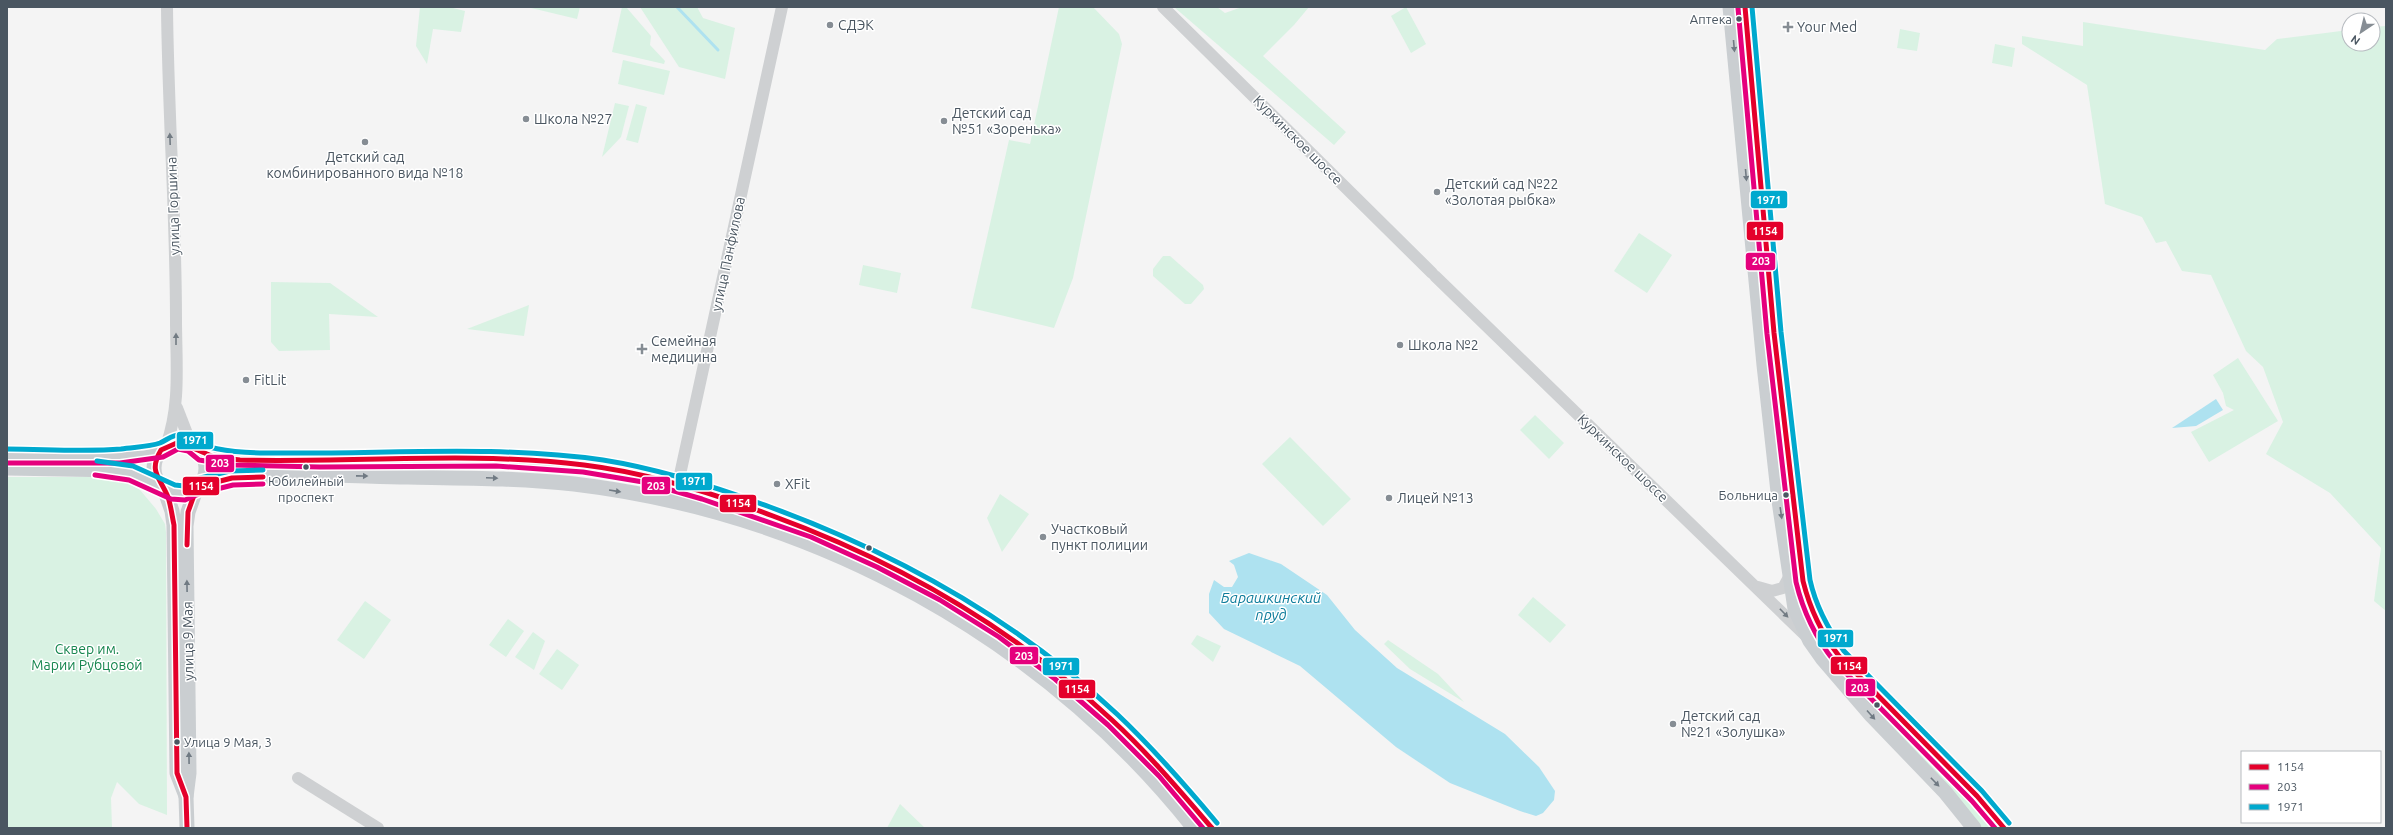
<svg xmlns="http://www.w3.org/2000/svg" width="2393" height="835" viewBox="0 0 2393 835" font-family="Ubuntu,sans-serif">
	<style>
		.green { fill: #d9f2e3 }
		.water { fill: #aee2f0 }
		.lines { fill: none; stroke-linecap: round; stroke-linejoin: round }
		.stream { stroke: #aee2f0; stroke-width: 3 }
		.minor { stroke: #ced0d2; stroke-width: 12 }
		.major { stroke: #caced1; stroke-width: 15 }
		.bus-1-casing { stroke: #fff; stroke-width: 8 }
		.bus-2-casing { stroke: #fff; stroke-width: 8 }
		.bus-3-casing { stroke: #fff; stroke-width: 8 }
		.bus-1 { stroke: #e4002b; stroke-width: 5 }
		.bus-2 { stroke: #e5007d; stroke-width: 5 }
		.bus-3 { stroke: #00a9ce; stroke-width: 5 }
		.oneway { fill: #707a83 }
		.oneway2 { fill: #727b83 }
		.bus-dot { fill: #4a5661; stroke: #fff; stroke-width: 1.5 }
		.poi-dot { fill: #868d94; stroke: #fff; stroke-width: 1.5 }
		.labels { text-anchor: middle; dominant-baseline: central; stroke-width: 3; stroke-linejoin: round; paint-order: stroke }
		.bus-label { font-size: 13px; fill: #4a5661; stroke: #fff; text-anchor: end }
		.poi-label { font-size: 14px; fill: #4a5661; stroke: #fff; text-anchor: start }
		.street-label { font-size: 14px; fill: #4a5661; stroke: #fff }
		.park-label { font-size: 14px; fill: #17864f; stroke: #fff }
		.water-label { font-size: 15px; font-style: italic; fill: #0c7c9b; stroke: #fff }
		.line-badge { stroke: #fff; stroke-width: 1.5 }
		.badge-label { font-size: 11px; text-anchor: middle; font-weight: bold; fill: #fff }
	</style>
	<rect width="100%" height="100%" fill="#f4f4f4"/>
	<g class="green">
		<path d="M 420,7 L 449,7 L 465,11 L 461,32 L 433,29 L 427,64 L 416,46 Z"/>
		<path d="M 527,7 L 580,7 L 577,19 Z"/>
		<path d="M 622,7 L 626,7 L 651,36 L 650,45 L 665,61 L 664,64 L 612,52 Z"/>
		<path d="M 640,7 L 697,7 L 703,18 L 735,28 L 725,79 L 679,67 Z"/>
		<path d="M 1059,7 L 1093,7 L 1119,34 L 1122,44 L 1073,278 L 1054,328 L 971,308 L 1009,140 L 1030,144 Z"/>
		<path d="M 1174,7 L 1217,7 L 1225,13 L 1242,7 L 1309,7 L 1294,25 L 1263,56 L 1346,132 L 1334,145 Z"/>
		<path d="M 1406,7 L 1426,44 L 1411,53 L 1391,16 Z"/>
		<path d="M 2083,22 L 2265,50 L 2277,39 L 2349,30 L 2349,44 L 2373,44 L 2373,27 L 2386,26 L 2386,611 L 2374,601 L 2381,548 L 2330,493 L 2266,454 L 2283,422 L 2263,367 L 2246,351 L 2211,275 L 2182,271 L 2166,241 L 2156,243 L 2142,217 L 2105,204 L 2087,85 L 2022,44 L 2022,36 L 2083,46 Z"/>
		<path d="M 1900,29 L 1920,33 L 1917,51 L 1897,48 Z"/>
		<path d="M 1995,44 L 2015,48 L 2012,67 L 1992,63 Z"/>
		<path d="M 623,60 L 670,71 L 664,95 L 618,84 Z"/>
		<path d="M 615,103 L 629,106 L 621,137 L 602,157 Z"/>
		<path d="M 636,104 L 647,107 L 638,143 L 626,140 Z"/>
		<path d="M 1639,233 L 1672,255 L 1647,293 L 1614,271 Z"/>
		<path d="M 1163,256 L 1170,256 L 1203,285 L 1204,289 L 1191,304 L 1185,304 L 1153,276 L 1153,269 Z"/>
		<path d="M 863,265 L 901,273 L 897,293 L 859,285 Z"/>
		<path d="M 271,282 L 330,283 L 378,317 L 329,314 L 330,350 L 279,351 L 271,342 Z"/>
		<path d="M 529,305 L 524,336 L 467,329 Z"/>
		<path d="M 2238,358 L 2278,421 L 2209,462 L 2191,432 L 2234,410 L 2226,406 L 2223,393 L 2213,375 Z"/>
		<path d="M 1535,415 L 1564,443 L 1549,459 L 1520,430 Z"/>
		<path d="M 1290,437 L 1351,499 L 1323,526 L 1262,464 Z"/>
		<path d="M 7,477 L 102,477 L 123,480 L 140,490 L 156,509 L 165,524 L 166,532 L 167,815 L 139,804 L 117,782 L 111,798 L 112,828 L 7,828 Z"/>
		<path d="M 1000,494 L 1029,514 L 1002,552 L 987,518 Z"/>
		<path d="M 1533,597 L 1566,625 L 1550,643 L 1518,615 Z"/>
		<path d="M 365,601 L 391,620 L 364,659 L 337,640 Z"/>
		<path d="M 508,619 L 524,631 L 506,657 L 489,645 Z"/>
		<path d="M 533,632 L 545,641 L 534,670 L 515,657 Z"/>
		<path d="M 1197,635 L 1221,646 L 1213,662 L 1191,644 Z"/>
		<path d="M 1388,640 L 1438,674 L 1464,702 L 1410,669 L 1384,644 Z"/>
		<path d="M 557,649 L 579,665 L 562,690 L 539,674 Z"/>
		<path d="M 1891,723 L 1959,788 L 1995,828 L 1981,828 L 1890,725 Z"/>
		<path d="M 900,804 L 925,828 L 887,828 Z"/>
	</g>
	<g class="water">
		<path d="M 2216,399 L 2223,410 L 2196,426 L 2172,428 Z"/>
		<path d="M 1249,553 L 1281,564 L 1327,595 L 1355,630 L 1397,668 L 1505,734 L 1539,767 L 1555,791 L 1554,800 L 1543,813 L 1536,816 L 1520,811 L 1450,783 L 1396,747 L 1300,666 L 1224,629 L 1209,613 L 1209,594 L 1214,580 L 1224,587 L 1232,587 L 1238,577 L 1234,565 L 1229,561 Z"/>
	</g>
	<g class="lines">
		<path class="stream" d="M 677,7 L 718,50"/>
		<g class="minor">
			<path d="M 1163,7 L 1432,273"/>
			<path d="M 1435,276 L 1805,635"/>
			<path d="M 177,408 L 191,444"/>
			<path d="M 166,446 C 181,405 176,362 176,320 C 176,216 168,111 167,7"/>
			<path d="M 674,502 L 782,7"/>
			<path d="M 1758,587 L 1772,591 L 1783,588 L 1789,577"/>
			<path d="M 298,778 L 378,828"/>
		</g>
		<g class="major">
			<path d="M 1730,7 L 1764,365 L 1779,501 L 1795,609 L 1810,641 L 1822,658 L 1871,715 L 1945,792 L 1974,828"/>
			<path d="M 1745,7 L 1774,333 L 1803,581 L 1809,606 L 1827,640 L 1839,656 L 1977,796 L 2004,828"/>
			<circle cx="180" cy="468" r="26"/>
			<path d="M 201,453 C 240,461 279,459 319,459 C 391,459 463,456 534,460 C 610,465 672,481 744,505 C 935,569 1087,670 1212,828"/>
			<path d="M 7,456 L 119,456 L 161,450"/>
			<path d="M 7,468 L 119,470 L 161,485"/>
			<path d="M 198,486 C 265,469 339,476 408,477 C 464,478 519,478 574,484 C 817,513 1042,637 1194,828"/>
			<path d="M 164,488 L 172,511 L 174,525 L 177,773 L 186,796"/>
			<path d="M 187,828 L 186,797 L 189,773 L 186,526 L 188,512 L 197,487"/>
		</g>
		<g class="bus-1-casing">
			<g id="bus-1">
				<path d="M 1745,7 L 1774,333 L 1803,581 C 1810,609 1821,633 1839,656 L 1977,796 L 2004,828"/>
				<path d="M 187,545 L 188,512 L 197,487 L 232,478 L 263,477"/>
				<path d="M 187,828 L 186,797 L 177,773 L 174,525 C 172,516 171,506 168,497 C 160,477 148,472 161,450 L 179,442 L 214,457 L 240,460 C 355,463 470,451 584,465 C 649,473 713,493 773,516 C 899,562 1014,629 1112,720 C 1148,753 1180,791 1212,828"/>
			</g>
		</g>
		<g class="bus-2-casing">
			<g id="bus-2">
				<path d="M 1738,8 L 1767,334 L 1796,582 C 1803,611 1815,637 1834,661 L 1972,801 L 1995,828"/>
				<path d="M 7,463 L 120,463 L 163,457 L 178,449 L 188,451 L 199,460 L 232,465 L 320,467 L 496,466 L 583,472 L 643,482 L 702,499 L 811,537 L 877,567 L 940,600 L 999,637 L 1055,679 L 1108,725 L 1159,776 L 1203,828"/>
				<path d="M 95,475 L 129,480 L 171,499 L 185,500 L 201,493 L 233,485 L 263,484"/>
			</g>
		</g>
		<g class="bus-3-casing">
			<g id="bus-3">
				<path d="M 1752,7 L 1781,332 L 1810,580 C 1816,607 1828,629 1844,651 L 1982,791 L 2009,823"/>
				<path d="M 7,449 C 44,449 84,452 121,449 C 133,447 149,447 160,443 C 167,440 172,435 179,435 C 192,435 197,444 209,447 C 232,453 258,453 282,453 C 389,454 497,445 603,460 C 660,469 716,487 770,507 C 898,554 1018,621 1118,715 C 1154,749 1186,786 1217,823"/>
				<path d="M 97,461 L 133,466 L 175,485 L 184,486 L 196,479 L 230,471 L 263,470"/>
			</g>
		</g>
		<use href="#bus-1" class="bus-1"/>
		<use href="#bus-2" class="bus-2"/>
		<use href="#bus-3" class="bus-3"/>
	</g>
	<defs><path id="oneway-solid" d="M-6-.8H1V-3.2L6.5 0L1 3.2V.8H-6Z"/></defs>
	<g class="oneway">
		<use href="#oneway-solid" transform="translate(1734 46) rotate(85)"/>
		<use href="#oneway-solid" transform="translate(1746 175) rotate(85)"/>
		<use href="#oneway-solid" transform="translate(362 476) rotate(1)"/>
		<use href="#oneway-solid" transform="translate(492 478) rotate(2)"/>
		<use href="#oneway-solid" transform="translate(615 491) rotate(9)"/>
		<use href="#oneway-solid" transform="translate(1781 513) rotate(82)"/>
		<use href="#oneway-solid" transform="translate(187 586) rotate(-91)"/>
		<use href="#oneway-solid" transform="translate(1871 715) rotate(48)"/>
		<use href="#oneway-solid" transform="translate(189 758) rotate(-91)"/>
		<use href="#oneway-solid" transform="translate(1935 782) rotate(46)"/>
	</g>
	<g class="oneway2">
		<use href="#oneway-solid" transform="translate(170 139) rotate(-92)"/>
		<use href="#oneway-solid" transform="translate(176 339) rotate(-90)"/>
		<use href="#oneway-solid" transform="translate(1784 613) rotate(46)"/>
	</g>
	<g class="bus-dot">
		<circle cx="1739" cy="19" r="3.5"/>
		<circle cx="306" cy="467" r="3.5"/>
		<circle cx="1786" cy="495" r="3.5"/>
		<circle cx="869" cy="548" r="3.5"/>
		<circle cx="1877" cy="705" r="3.5"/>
		<circle cx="177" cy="742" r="3.5"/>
	</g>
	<g class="poi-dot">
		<circle cx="830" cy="25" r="4"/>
		<path d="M1786 21h4v4h4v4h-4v4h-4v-4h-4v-4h4z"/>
		<circle cx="526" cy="119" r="4"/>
		<circle cx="944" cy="121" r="4"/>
		<circle cx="365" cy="142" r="4"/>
		<circle cx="1437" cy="192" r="4"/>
		<circle cx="1400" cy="345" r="4"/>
		<path d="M640 343h4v4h4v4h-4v4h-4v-4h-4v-4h4z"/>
		<circle cx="246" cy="380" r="4"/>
		<circle cx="777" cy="484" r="4"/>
		<circle cx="1389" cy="498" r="4"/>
		<circle cx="1043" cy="537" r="4"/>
		<circle cx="1673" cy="724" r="4"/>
	</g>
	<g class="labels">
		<g class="bus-label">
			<text x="1732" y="19">Аптека</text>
			<text x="306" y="481" text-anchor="middle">Юбилейный<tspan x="306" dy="16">проспект</tspan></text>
			<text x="1778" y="495">Больница</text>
			<text x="184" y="742" text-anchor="start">Улица 9 Мая, 3</text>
		</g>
		<g class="poi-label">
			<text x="838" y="25">СДЭК</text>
			<text x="1797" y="27">Your Med</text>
			<text x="952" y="113">Детский сад<tspan x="952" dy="16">№51 «Зоренька»</tspan></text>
			<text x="534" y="119">Школа №27</text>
			<text x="365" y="157" text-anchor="middle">Детский сад<tspan x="365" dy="16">комбинированного вида №18</tspan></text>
			<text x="1445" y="184">Детский сад №22<tspan x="1445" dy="16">«Золотая рыбка»</tspan></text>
			<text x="651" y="341">Семейная<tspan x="651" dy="16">медицина</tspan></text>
			<text x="1408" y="345">Школа №2</text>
			<text x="254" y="380">FitLit</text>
			<text x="785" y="484">XFit</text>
			<text x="1397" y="498">Лицей №13</text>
			<text x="1051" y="529">Участковый<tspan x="1051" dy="16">пункт полиции</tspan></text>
			<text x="1681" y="716">Детский сад<tspan x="1681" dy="16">№21 «Золушка»</tspan></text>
		</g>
		<g class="street-label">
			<text transform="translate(1298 140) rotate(45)">Куркинское шоссе</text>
			<text transform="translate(173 206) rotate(-92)">улица Горшина</text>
			<text transform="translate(728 254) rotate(-78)">улица Панфилова</text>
			<text transform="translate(1623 458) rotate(44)">Куркинское шоссе</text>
			<text transform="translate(188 641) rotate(-91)">улица 9 Мая</text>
		</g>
		<g class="park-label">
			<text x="87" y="649">Сквер им.<tspan x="87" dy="16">Марии Рубцовой</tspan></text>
		</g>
		<g class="water-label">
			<text x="1271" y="597">Барашкинский<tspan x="1271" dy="17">пруд</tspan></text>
		</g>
	</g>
	<g class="line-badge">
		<rect x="1750" y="190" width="38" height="19" rx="4" fill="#00a9ce"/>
		<rect x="1746" y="221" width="38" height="20" rx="4" fill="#e4002b"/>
		<rect x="1745" y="252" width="31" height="19" rx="4" fill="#e5007d"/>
		<rect x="176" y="431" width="38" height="19" rx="4" fill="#00a9ce"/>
		<rect x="205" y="454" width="30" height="19" rx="4" fill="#e5007d"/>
		<rect x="675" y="472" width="38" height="19" rx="4" fill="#00a9ce"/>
		<rect x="641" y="476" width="30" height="19" rx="4" fill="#e5007d"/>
		<rect x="182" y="476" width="38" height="20" rx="4" fill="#e4002b"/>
		<rect x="719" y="494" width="38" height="19" rx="4" fill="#e4002b"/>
		<rect x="1817" y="629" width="37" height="19" rx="4" fill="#00a9ce"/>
		<rect x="1009" y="646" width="30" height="19" rx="4" fill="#e5007d"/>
		<rect x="1830" y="656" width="38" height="19" rx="4" fill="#e4002b"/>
		<rect x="1042" y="657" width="38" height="19" rx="4" fill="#00a9ce"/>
		<rect x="1845" y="678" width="31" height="19" rx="4" fill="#e5007d"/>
		<rect x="1058" y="679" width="38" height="20" rx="4" fill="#e4002b"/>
	</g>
	<g class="badge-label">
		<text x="1769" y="204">1971</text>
		<text x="1765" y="235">1154</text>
		<text x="1761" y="265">203</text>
		<text x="195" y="444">1971</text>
		<text x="220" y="467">203</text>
		<text x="694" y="485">1971</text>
		<text x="656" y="490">203</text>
		<text x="201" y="490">1154</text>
		<text x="738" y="507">1154</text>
		<text x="1836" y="642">1971</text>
		<text x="1024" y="660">203</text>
		<text x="1849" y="670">1154</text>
		<text x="1061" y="670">1971</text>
		<text x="1860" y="692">203</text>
		<text x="1077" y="693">1154</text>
	</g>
	<rect width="2393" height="835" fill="none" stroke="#4a5661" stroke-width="16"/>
	<rect x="2241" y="751" width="140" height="72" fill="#ffffff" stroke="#b7bbc0"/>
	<rect x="2249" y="764" width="20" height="6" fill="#e4002b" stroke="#b7bbc0"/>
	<text x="2277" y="771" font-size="12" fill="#4a5661">1154</text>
	<rect x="2249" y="784" width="20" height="6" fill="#e5007d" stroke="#b7bbc0"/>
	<text x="2277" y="791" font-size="12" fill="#4a5661">203</text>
	<rect x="2249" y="804" width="20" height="6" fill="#00a9ce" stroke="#b7bbc0"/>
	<text x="2277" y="811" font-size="12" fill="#4a5661">1971</text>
	<g transform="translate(2361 32) rotate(215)"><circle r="19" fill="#ffffff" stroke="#b7bbc0"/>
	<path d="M0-3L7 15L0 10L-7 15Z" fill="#868d94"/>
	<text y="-6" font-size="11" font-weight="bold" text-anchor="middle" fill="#4a5661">N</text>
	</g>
</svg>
